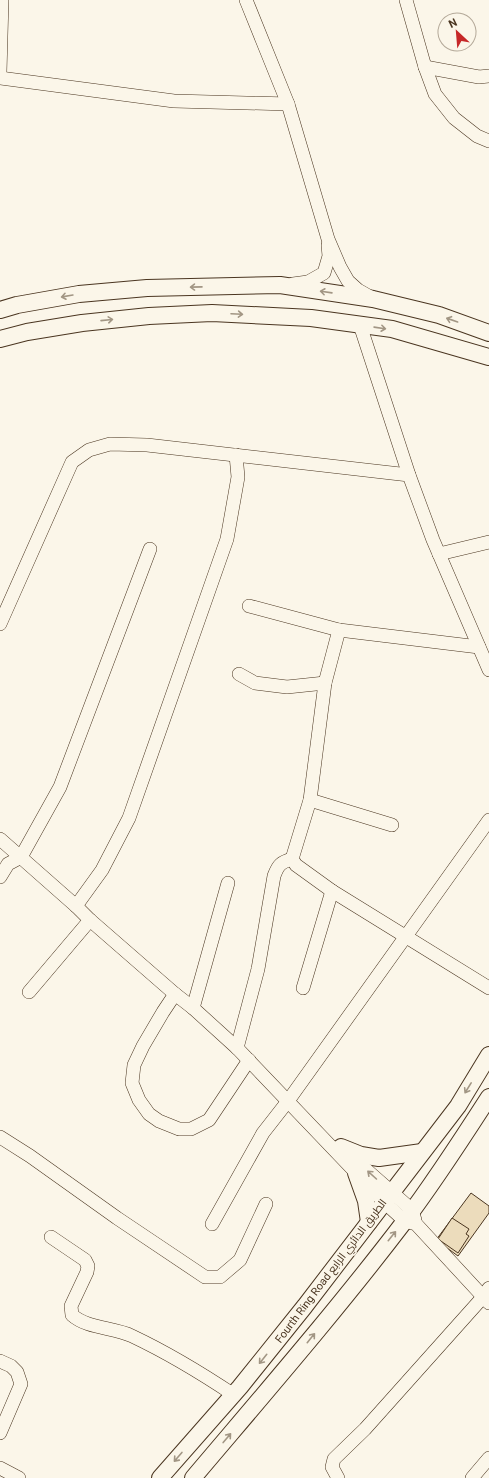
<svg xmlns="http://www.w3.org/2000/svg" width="489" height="1478" viewBox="0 0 489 1478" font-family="Roboto,Cairo,sans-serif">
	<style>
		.building { fill: #ecdcbc; stroke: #4a3520 }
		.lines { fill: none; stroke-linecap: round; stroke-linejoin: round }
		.minor-casing { stroke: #4a3520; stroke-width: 14 }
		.major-casing { stroke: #4a3520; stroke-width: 18 }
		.minor { stroke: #fbf6e9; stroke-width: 13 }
		.major { stroke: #fbf6e9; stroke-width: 16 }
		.oneway { stroke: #a29684 }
		.labels { text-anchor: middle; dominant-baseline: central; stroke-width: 3; stroke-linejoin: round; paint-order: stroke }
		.street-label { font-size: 11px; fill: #4a3520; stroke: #fbf6e9 }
	</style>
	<rect width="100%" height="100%" fill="#fbf6e9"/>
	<g class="building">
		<path d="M 471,1193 L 489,1206 L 489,1213 L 458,1256 L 436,1240 Z"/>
		<path d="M 452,1218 L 469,1229 L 466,1234 L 469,1236 L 458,1253 L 438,1239 Z"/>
	</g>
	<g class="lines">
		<g class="minor-casing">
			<g id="minor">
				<path d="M 246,0 L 288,104 L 328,239 L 340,267 L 348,281 L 358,290 L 372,298"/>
				<path d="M 406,0 L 425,67 L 435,94 L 454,118 L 477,136 L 489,141"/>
				<path d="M 425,67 L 479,77 L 489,76"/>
				<path d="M 0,72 L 2,0"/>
				<path d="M 0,78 L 174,101 L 288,104"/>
				<path d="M 293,284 L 308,282 L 324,273 L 329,256 L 328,245"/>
				<path d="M 360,325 L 409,475 L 433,540 L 489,670"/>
				<path d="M 439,554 L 489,542"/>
				<path d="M 249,606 L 339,630 L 479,647"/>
				<path d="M 0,624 L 72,462 L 89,450 L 110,444 L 147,445 L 409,475"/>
				<path d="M 339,630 L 325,683 L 310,800 L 292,859 L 296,865 L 332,891 L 489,988"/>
				<path d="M 239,674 L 255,683 L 287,687 L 325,683"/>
				<path d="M 310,800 L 392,825"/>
				<path d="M 0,839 L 76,906 L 90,920 L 175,994 L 193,1008 L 237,1048 L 384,1202 L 405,1221 L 416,1224 L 489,1303"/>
				<path d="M 0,877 L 8,864 L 21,857 L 60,787 L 150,549"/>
				<path d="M 76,906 L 102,870 L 129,818 L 227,539 L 238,477 L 236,455"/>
				<path d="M 303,988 L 332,891"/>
				<path d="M 29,992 L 90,920"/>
				<path d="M 175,994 L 163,1012 L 143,1046 L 134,1065 L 132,1083 L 139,1100 L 149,1114 L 159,1121 L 179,1129 L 191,1129 L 209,1120 L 249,1060"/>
				<path d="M 193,1008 L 228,883"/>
				<path d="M 237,1048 L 258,969 L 274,876 C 278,865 281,862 292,859"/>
				<path d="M 0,1137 L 30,1156 L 117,1218 L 205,1277 L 220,1277 L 240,1260 L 266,1204"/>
				<path d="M 346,1152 L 412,1210 L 415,1220"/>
				<path d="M 212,1224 L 263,1133 L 288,1101 L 489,820"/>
				<path d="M 51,1237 L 85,1260 L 88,1266 L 87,1272 L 71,1306 L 72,1315 C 88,1329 113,1327 132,1336 C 168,1353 201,1373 234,1395"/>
				<path d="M 0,1361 L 11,1366 L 17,1372 L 21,1384 L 0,1433"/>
				<path d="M 0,1468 L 19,1478"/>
				<path d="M 338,1478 L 332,1467 L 334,1459 L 365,1429 L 483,1297 L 489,1288"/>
				<path d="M 472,1478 L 489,1458"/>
			</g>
		</g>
		<g class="major-casing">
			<g id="major">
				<path d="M 0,310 L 17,305 L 79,294 L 147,288 L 280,285 L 373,299 L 439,315 L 489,333"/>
				<path d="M 0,339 L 27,332 L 82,323 L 149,316 L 212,313 L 311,318 L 392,329 L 489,357"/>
				<path d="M 341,1147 L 361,1155 L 379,1158 L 422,1152"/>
				<path d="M 356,1173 L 366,1201 L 369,1222"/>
				<path d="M 160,1478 L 240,1387 L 305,1306 L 458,1106 L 489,1055"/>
				<path d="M 193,1478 C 264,1394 337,1310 404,1222 C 434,1182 462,1139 489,1097"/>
			</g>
		</g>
		<use href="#minor" class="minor"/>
		<use href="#major" class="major"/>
	</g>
	<defs><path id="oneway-shaft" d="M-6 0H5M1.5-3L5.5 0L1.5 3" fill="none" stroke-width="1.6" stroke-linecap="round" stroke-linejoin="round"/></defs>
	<g class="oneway">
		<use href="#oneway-shaft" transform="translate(196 287) rotate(179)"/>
		<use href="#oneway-shaft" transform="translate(326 292) rotate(-172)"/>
		<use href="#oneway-shaft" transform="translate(67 296) rotate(170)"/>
		<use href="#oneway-shaft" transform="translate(237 314) rotate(3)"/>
		<use href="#oneway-shaft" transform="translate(107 320) rotate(-6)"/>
		<use href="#oneway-shaft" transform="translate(452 320) rotate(-161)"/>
		<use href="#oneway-shaft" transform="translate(380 328) rotate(8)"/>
		<use href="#oneway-shaft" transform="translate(468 1088) rotate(122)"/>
		<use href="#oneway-shaft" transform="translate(372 1175) rotate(-138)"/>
		<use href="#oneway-shaft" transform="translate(392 1236) rotate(-51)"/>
		<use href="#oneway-shaft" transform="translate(311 1338) rotate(-51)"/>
		<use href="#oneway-shaft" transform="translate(263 1359) rotate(129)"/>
		<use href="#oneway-shaft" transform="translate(227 1438) rotate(-50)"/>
		<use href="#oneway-shaft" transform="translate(178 1457) rotate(131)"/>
	</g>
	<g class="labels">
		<g class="street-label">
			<text transform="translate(331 1271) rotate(-53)">Fourth Ring Road الطريق الدائري الرابع</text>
		</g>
	</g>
	<g transform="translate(457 32) rotate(334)"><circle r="19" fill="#fbf6e9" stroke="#b4a999"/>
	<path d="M0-3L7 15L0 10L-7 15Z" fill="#c62828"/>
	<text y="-6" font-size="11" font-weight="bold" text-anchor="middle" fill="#4a3520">N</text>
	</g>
</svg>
